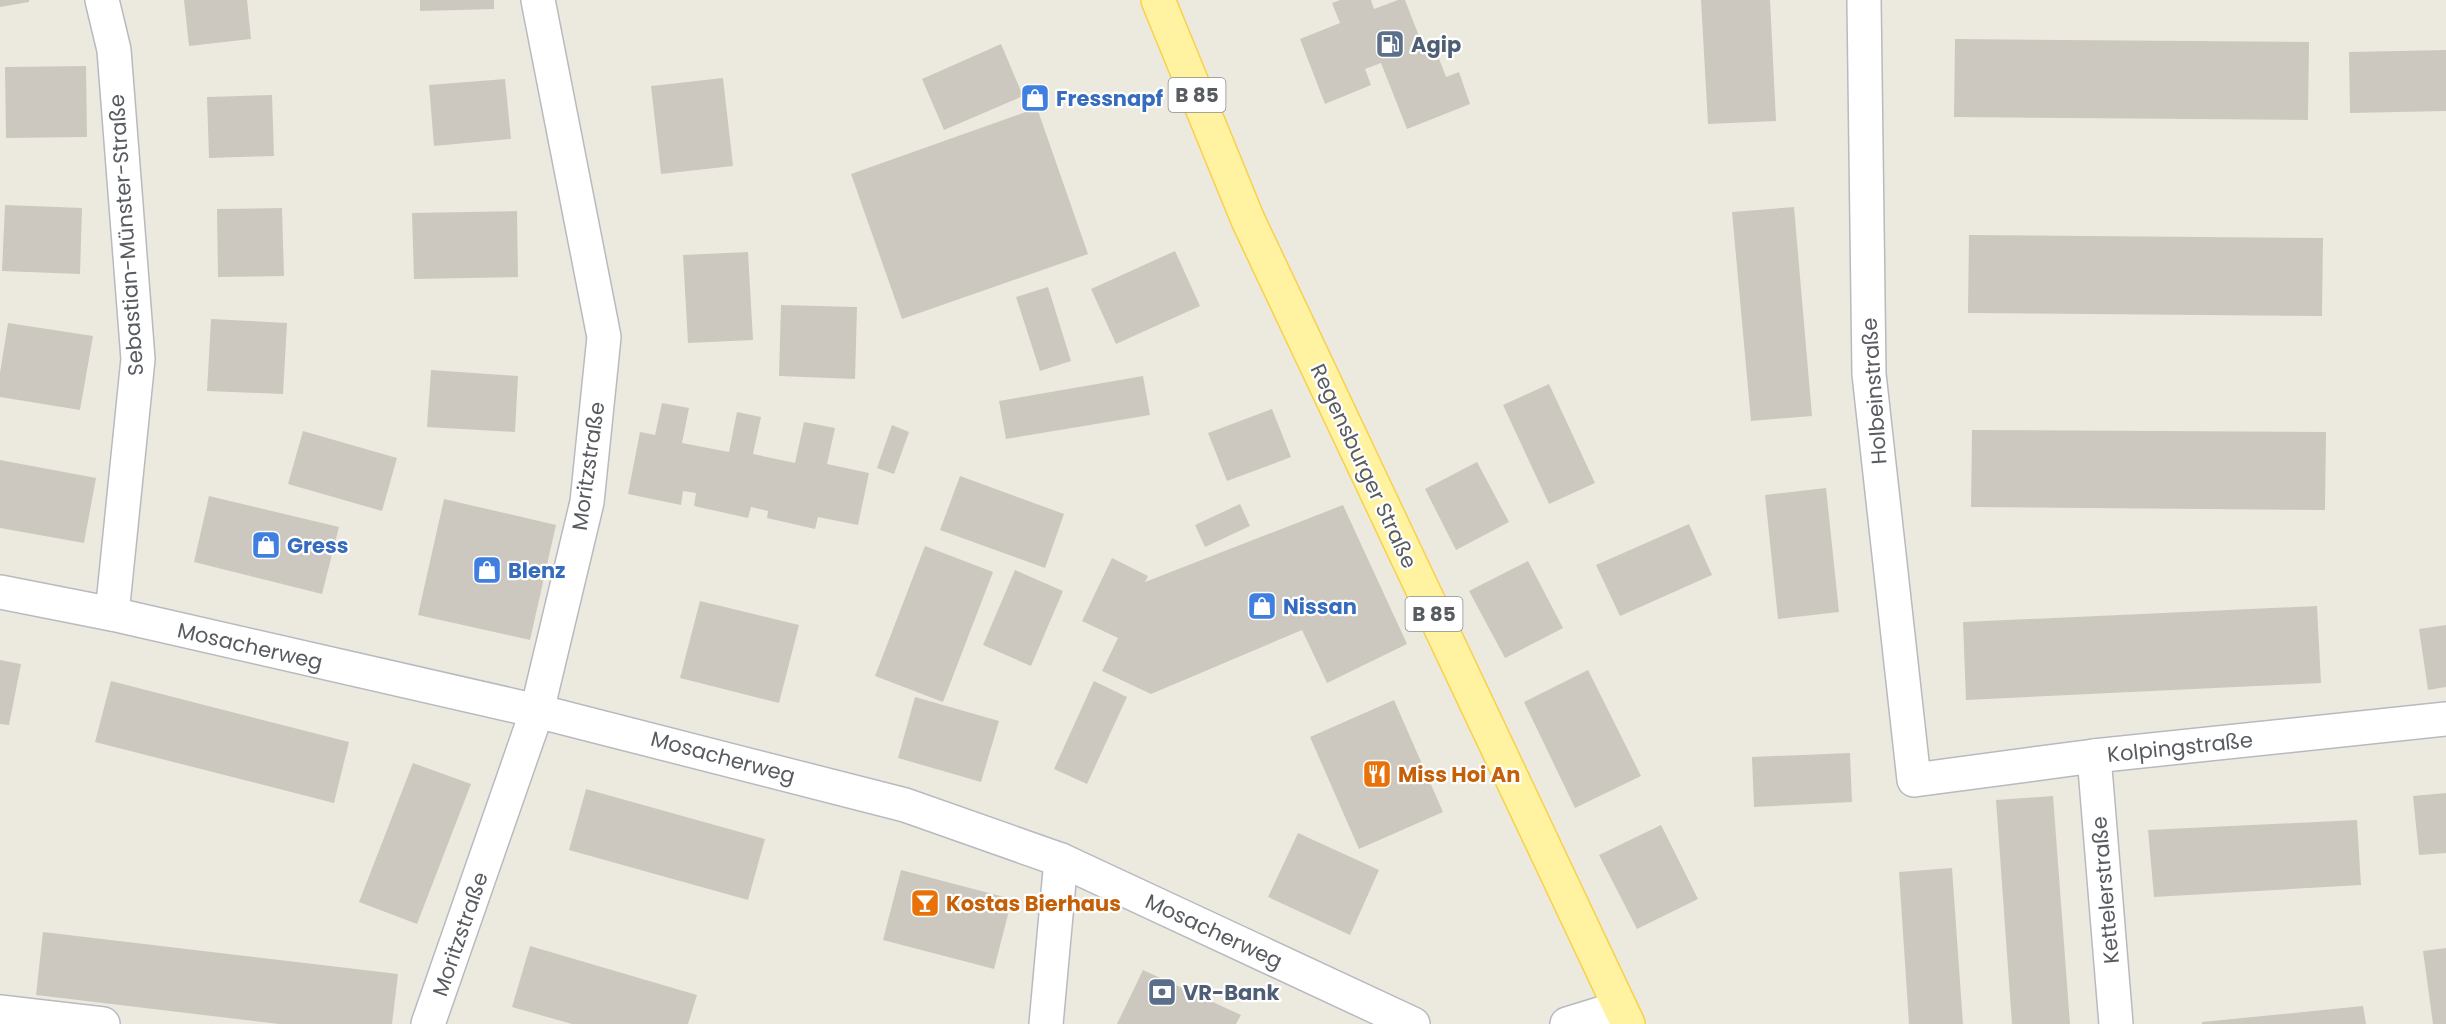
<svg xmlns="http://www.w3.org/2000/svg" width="2446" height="1024" viewBox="0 0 2446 1024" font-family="Poppins,sans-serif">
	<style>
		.building { fill: #ccc8c0 }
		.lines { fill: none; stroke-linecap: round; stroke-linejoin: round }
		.minor-casing { stroke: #b7babf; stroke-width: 36 }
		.major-casing { stroke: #fad04a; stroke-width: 36 }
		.minor { stroke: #fff; stroke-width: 33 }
		.major { stroke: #fff3a1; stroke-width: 33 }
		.labels { text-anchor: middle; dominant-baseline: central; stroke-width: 4.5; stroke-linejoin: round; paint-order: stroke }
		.shield { fill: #fff; stroke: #8a8d90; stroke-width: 1.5 }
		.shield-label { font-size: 20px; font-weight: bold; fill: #585c61 }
		.service-label { font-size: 21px; font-weight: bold; fill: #4e5e75; stroke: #fff; text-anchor: start }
		.shop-label { font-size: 21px; font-weight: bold; fill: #366cbe; stroke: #fff; text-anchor: start }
		.street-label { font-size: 21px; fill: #585c61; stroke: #fff }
		.food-label { font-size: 21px; font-weight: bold; fill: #c56008; stroke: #fff; text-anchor: start }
	</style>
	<rect width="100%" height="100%" fill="#eceadf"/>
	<g class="building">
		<path d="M 0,0 L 29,0 L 29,2 L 0,7 Z"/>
		<path d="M 184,0 L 247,0 L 251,39 L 189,46 Z"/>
		<path d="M 420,0 L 494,0 L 494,9 L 420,11 Z"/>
		<path d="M 1340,0 L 1371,0 L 1374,9 L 1398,0 L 1405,0 L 1424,49 L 1434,45 L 1446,77 L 1459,72 L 1470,104 L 1407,129 L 1381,63 L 1365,69 L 1371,85 L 1325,104 L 1300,39 L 1340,23 L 1332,3 Z"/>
		<path d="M 1701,0 L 1770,0 L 1776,121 L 1708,124 Z"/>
		<path d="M 1955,39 L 2309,42 L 2308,120 L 1954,117 Z"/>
		<path d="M 1001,44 L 1023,96 L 944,130 L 922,79 Z"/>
		<path d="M 2446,50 L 2446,111 L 2350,113 L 2349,52 Z"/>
		<path d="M 86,66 L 87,137 L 6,138 L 5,67 Z"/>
		<path d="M 723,78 L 733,166 L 661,174 L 651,86 Z"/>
		<path d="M 505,79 L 511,139 L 434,146 L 429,85 Z"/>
		<path d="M 272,95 L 274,156 L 209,158 L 207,97 Z"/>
		<path d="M 1037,108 L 1088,254 L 902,319 L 851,174 Z"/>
		<path d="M 5,205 L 82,208 L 80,274 L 2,271 Z"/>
		<path d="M 1794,207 L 1812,416 L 1751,421 L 1732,212 Z"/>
		<path d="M 282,208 L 284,276 L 218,277 L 217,209 Z"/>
		<path d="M 517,211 L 518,277 L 414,279 L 412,213 Z"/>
		<path d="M 1969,235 L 2323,238 L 2322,316 L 1968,313 Z"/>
		<path d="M 1175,251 L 1200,306 L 1116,344 L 1091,289 Z"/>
		<path d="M 748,252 L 753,340 L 688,343 L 683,255 Z"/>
		<path d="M 1048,287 L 1071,361 L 1040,371 L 1016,297 Z"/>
		<path d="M 781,305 L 857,307 L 855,379 L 779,376 Z"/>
		<path d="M 211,319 L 287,323 L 283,394 L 207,391 Z"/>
		<path d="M 8,323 L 93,336 L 80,410 L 0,397 L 0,373 Z"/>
		<path d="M 431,370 L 518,376 L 515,432 L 427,427 Z"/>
		<path d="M 1143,376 L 1150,415 L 1006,439 L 999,401 Z"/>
		<path d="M 1549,384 L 1595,483 L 1549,504 L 1503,405 Z"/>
		<path d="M 662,403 L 689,408 L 682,443 L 729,452 L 737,412 L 761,417 L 753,454 L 795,463 L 804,422 L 835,428 L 827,464 L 869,473 L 858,525 L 818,517 L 815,529 L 767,518 L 768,511 L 751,507 L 748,518 L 694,506 L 696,493 L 683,491 L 681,505 L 628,494 L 640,432 L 655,435 Z"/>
		<path d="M 1272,409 L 1291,457 L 1227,481 L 1208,433 Z"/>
		<path d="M 892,425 L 909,432 L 894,474 L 877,468 Z"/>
		<path d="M 1972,430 L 2326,432 L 2325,510 L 1971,507 Z"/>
		<path d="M 303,431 L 397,458 L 382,511 L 288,484 Z"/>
		<path d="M 0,460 L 96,478 L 84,543 L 0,528 Z"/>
		<path d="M 1477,462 L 1509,522 L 1456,550 L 1425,489 Z"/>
		<path d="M 960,476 L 1064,514 L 1045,568 L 940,530 Z"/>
		<path d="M 1826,488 L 1839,612 L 1778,619 L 1765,495 Z"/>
		<path d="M 209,496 L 339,527 L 322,594 L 194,562 Z"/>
		<path d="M 444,499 L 556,525 L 530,640 L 418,615 Z"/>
		<path d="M 1240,504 L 1250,526 L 1205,547 L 1195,525 Z"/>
		<path d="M 1343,505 L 1407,644 L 1327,683 L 1302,630 L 1151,694 L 1102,671 L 1118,638 L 1082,621 L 1112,558 L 1148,576 L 1145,582 Z"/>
		<path d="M 1689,524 L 1712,575 L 1620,616 L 1596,565 Z"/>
		<path d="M 925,546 L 993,572 L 943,702 L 875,676 Z"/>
		<path d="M 1528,561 L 1563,628 L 1505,658 L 1469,591 Z"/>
		<path d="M 1015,570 L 1063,591 L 1031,666 L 983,645 Z"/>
		<path d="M 700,601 L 799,625 L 779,703 L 680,678 Z"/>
		<path d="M 2317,606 L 2321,683 L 1966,700 L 1963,622 Z"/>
		<path d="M 2446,625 L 2446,687 L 2428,690 L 2419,629 Z"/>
		<path d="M 0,660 L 21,664 L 9,725 L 0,724 Z"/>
		<path d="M 1588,670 L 1641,776 L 1575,808 L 1524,702 Z"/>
		<path d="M 111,681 L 349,742 L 334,803 L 95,742 Z"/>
		<path d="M 1094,681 L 1127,697 L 1087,784 L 1054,769 Z"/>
		<path d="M 915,697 L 999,721 L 981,782 L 898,758 Z"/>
		<path d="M 1394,700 L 1443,812 L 1359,849 L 1310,737 Z"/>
		<path d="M 1850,753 L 1852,802 L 1754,807 L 1752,757 Z"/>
		<path d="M 413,763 L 471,784 L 417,924 L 359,902 Z"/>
		<path d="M 586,789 L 765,839 L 748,900 L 569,850 Z"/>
		<path d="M 2446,793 L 2446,853 L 2419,855 L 2413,796 Z"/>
		<path d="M 2053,796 L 2070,1024 L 2012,1024 L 1996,800 Z"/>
		<path d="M 2357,820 L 2361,885 L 2154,897 L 2148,830 Z"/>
		<path d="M 1661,825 L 1698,899 L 1637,929 L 1599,855 Z"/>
		<path d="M 1298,833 L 1379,870 L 1350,935 L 1268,897 Z"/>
		<path d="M 1952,868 L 1963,1024 L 1909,1024 L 1899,872 Z"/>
		<path d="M 901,870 L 1012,899 L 994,969 L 883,940 Z"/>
		<path d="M 43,932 L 398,974 L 392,1024 L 279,1024 L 36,995 Z"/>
		<path d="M 530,946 L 697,995 L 688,1024 L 572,1024 L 512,1007 Z"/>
		<path d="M 2446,948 L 2446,1024 L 2433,1024 L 2423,951 Z"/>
		<path d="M 1143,970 L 1241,1015 L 1236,1024 L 1117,1024 Z"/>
		<path d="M 2363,1006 L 2366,1024 L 2202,1024 L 2202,1022 Z"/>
	</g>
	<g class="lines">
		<g class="minor-casing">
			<g id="minor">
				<path d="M 102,0 L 114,50 L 138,359 L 112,614"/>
				<path d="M 1864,0 L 1869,374 L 1914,780 L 2094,756 L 2446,719"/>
				<path d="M 0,592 L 112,614 L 537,711 L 905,805 L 1061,860 L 1413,1024"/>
				<path d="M 2094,756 L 2116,1024"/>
				<path d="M 0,1012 L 103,1024"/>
				<path d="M 428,1024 L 537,711 L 587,502 L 604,337 L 538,0"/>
				<path d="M 1046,1024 L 1061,860"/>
				<path d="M 1567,1024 L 1619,1008"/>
			</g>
		</g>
		<g class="major-casing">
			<path id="major" d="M 1158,0 L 1248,220 L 1628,1024"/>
		</g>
		<use href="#minor" class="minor"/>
		<use href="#major" class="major"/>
	</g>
	<defs>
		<g id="fuel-square" transform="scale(1.5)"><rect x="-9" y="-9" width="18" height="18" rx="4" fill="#5c6f8a" stroke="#fff"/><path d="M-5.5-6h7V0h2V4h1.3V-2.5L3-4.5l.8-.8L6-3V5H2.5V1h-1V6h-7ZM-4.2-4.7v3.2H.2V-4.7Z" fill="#fff"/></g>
		<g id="shop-square" transform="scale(1.5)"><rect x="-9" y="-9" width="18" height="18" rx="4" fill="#3f7fe0" stroke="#fff"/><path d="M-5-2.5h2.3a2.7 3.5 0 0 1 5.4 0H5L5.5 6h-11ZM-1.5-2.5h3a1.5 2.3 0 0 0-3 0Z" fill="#fff"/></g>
		<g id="restaurant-square" transform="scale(1.5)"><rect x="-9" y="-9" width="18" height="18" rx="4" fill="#e8710a" stroke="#fff"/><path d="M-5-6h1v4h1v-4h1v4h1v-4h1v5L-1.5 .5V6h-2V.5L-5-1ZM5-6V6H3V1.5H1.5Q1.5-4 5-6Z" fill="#fff"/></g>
		<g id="bar-square" transform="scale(1.5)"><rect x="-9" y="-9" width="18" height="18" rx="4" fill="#e8710a" stroke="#fff"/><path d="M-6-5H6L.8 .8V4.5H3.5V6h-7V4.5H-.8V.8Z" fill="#fff"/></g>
		<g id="bank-square" transform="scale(1.5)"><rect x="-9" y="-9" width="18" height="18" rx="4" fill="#5c6f8a" stroke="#fff"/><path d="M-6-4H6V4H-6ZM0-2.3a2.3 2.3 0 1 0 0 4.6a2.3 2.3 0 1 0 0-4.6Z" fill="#fff"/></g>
	</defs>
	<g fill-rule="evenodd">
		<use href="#fuel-square" x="1390" y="44"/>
		<use href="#shop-square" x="1035" y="98"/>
		<use href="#shop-square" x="266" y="545"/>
		<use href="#shop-square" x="487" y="570"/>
		<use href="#shop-square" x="1262" y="606"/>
		<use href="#restaurant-square" x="1377" y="774"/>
		<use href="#bar-square" x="925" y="903"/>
		<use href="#bank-square" x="1162" y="992"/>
	</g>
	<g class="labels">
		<g class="shield">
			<rect x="1168.5" y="78" width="57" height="34" rx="4.5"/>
			<rect x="1405.5" y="597" width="57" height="34" rx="4.5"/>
		</g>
		<g class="shield-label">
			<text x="1197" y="95">B 85</text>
			<text x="1434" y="614">B 85</text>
		</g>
		<g class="service-label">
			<text x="1411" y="44">Agip</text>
			<text x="1183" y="992">VR-Bank</text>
		</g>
		<g class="shop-label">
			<text x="1056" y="98">Fressnapf</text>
			<text x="287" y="545">Gress</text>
			<text x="508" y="570">Blenz</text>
			<text x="1283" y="606">Nissan</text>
		</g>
		<g class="street-label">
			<text transform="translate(126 235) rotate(-94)">Sebastian-Münster-Straße</text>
			<text transform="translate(1874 391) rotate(-94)">Holbeinstraße</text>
			<text transform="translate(588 466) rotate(-82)">Moritzstraße</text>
			<text transform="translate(1364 466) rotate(65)">Regensburger Straße</text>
			<text transform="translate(250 646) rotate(13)">Mosacherweg</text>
			<text transform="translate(2180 747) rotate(-6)">Kolpingstraße</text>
			<text transform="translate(723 757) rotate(15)">Mosacherweg</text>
			<text transform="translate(2105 890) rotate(-95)">Kettelerstraße</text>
			<text transform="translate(1214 931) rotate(25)">Mosacherweg</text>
			<text transform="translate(460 934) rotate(-71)">Moritzstraße</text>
		</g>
		<g class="food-label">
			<text x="1398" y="774">Miss Hoi An</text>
			<text x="946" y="903">Kostas Bierhaus</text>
		</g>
	</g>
</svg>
